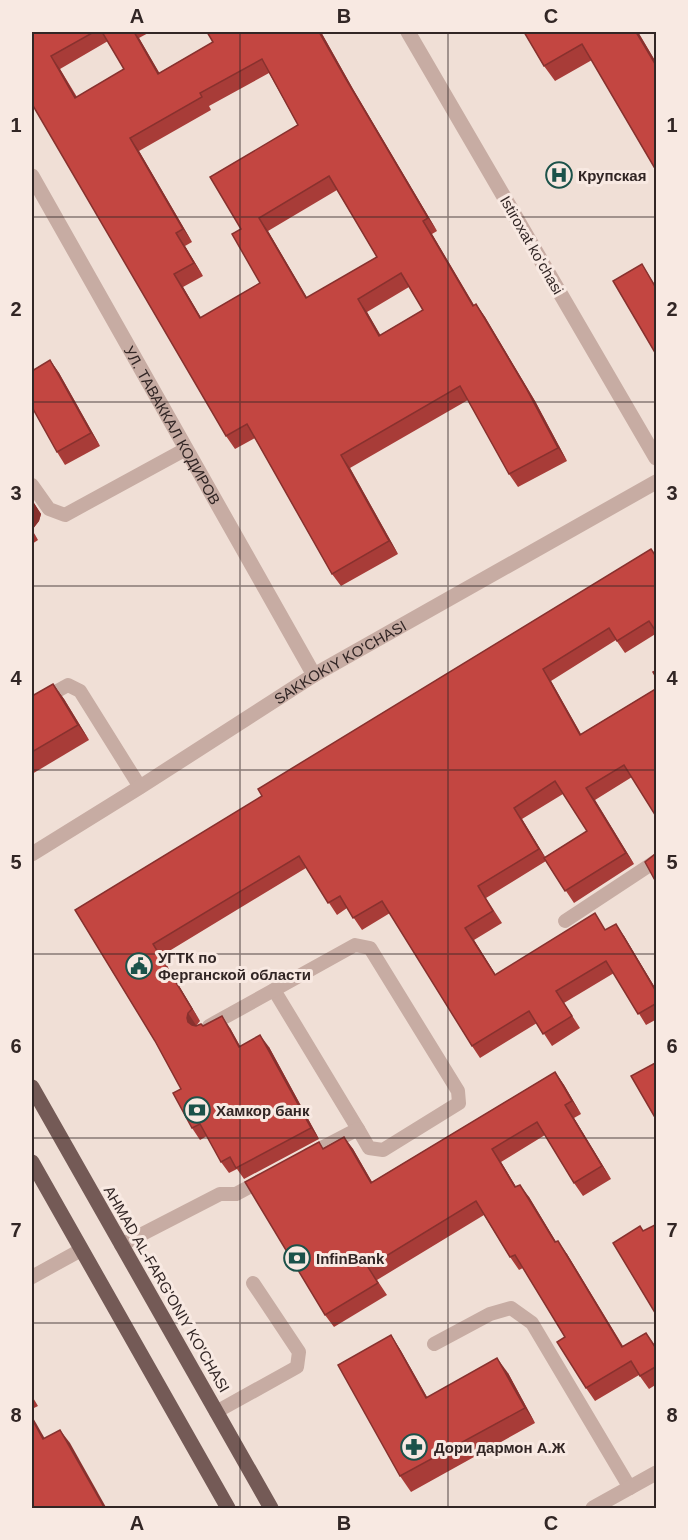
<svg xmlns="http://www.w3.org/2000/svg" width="688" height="1540" viewBox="0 0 688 1540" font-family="Arial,sans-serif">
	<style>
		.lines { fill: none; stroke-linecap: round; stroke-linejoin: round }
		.service { stroke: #c7aca3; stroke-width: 14 }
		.minor { stroke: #c7aca3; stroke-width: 15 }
		.tertiary { stroke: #c7aca3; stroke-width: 15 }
		.primary { stroke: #745a56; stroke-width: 15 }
		.wall { fill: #a83c38; fill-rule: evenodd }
		.shaded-wall { fill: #88312e }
		.building { fill: #c34641; stroke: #88312e; stroke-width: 1.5; fill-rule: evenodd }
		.grid { fill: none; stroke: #322625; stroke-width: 1.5; stroke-opacity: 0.55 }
		.labels { text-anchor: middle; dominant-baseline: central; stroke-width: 6; stroke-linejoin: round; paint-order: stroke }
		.poi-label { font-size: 15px; font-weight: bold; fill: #322625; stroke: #f8e9e2; text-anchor: start }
		.street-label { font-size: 15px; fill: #322625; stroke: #f8e9e2 }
		.neatline { fill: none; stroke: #322625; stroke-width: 2 }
		.grid-label { font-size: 20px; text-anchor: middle; font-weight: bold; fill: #322625 }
	</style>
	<rect width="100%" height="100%" fill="#f0dfd6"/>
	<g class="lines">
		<g class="service">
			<path d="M 32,485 L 49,509 L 65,515 L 186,449"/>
			<path d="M 32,705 L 68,685 L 80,691 L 140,787"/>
			<path d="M 565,921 L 656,861"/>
			<path d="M 274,990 L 358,1129"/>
			<path d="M 209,1026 L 355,945 L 370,948 L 458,1091 L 459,1103 L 383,1150 L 369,1148 L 358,1129 L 308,1155"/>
			<path d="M 121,1245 L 220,1194 L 236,1194 L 262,1180"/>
			<path d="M 32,1277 L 81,1250"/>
			<path d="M 434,1344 L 490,1314 L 511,1308 L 532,1323 L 630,1488"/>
			<path d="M 216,1412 L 297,1367 L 299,1352 L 253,1283"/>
		</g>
		<g class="minor">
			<path d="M 408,32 L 656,458"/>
			<path id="s1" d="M 32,176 L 314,675"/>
			<path d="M 593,1508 L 656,1473"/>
		</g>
		<path class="tertiary" id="s2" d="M 32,854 L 140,787 L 314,675 L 656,482"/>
		<g class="primary">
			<path d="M 32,1087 L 271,1508"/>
			<path d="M 32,1162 L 228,1508"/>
		</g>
	</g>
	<g class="wall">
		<path d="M 32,32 L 150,32 L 139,38 L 159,73 L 213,42 L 207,32 L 321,32 L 353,89 L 437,231 L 432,234 L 474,305 L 476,304 L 485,317 L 535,401 L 567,461 L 518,487 L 509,474 L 468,400 L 350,468 L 398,554 L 341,586 L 332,574 L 255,438 L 235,449 L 226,436 ZM 108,41 L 124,69 L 77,97 L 60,69 ZM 269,73 L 298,125 L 241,229 L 260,283 L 201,318 L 183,287 L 203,276 L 185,246 L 192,242 L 139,151 L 211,110 L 209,106 ZM 337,190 L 377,257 L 307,298 L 268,231 ZM 409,287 L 423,310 L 380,335 L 367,312 Z"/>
		<path d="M 524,32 L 638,32 L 657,64 L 657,172 L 592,60 L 555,81 L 544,66 Z"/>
		<path d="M 50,360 L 59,373 L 100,446 L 65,465 L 57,452 Z"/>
		<path d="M 32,500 L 41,514 L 39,521 L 32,530 L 38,540 L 32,544 Z"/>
		<path d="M 651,549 L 657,557 L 657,633 L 625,653 L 616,640 L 551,681 L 581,734 L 657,688 L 632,777 L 595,800 L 634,864 L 574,903 L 546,861 L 486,898 L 502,923 L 474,940 L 496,975 L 606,929 L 624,936 L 657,991 L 657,1019 L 646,1025 L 614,973 L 564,1003 L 580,1028 L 552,1046 L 537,1023 L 480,1058 L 472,1046 L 390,913 L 362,930 L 347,908 L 337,915 L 306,868 L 161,956 L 200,1021 L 196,1026 L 230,1028 L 240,1046 L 269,1047 L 319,1139 L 244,1179 L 237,1169 L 229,1173 L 221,1162 L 207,1136 L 200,1140 L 192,1128 L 181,1089 L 155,1041 L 75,910 L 262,796 ZM 563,794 L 587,831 L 545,857 L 522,819 Z"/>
		<path d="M 53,684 L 64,699 L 89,740 L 32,774 L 32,696 Z"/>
		<path d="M 555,1072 L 564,1085 L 581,1114 L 574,1118 L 611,1179 L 583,1196 L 574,1183 L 545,1135 L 501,1162 L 516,1187 L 529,1197 L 556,1242 L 567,1254 L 623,1346 L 646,1333 L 657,1348 L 657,1384 L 649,1389 L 639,1375 L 595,1401 L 586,1388 L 565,1337 L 523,1268 L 519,1270 L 510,1257 L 484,1215 L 377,1280 L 387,1295 L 334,1327 L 325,1315 L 323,1148 L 344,1137 L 353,1149 L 372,1182 Z"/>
		<path d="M 391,1335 L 401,1351 L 427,1397 L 508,1373 L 535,1423 L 411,1492 L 400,1476 Z"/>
		<path d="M 32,1396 L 38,1406 L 32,1409 Z"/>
	</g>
	<g class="shaded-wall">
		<path d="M 134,32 L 139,38 L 167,86 L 158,74 Z"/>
		<path d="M 319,32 L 321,32 L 353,89 L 437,231 L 428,218 L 344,76 Z"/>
		<path d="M 636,32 L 638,32 L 657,64 L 657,67 Z"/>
		<path d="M 51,56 L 60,69 L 84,111 L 75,98 Z"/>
		<path d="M 130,138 L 139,151 L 192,242 L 183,229 Z"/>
		<path d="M 259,218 L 268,231 L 315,311 L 306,298 Z"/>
		<path d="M 423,221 L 432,234 L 482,319 L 473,306 Z"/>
		<path d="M 176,233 L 185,246 L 203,276 L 194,263 Z"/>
		<path d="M 642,264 L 650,277 L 657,288 L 657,290 Z"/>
		<path d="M 174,274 L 183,287 L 209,331 L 200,318 Z"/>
		<path d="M 358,299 L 367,312 L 388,348 L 379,336 Z"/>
		<path d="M 476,304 L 485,317 L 535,401 L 567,461 L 558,448 Z"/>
		<path d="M 50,360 L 59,373 L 100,446 L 91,433 Z"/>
		<path d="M 341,455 L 350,468 L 398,554 L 389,541 Z"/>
		<path d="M 32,500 L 41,514 L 39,521 L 32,530 L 38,540 L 32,531 Z"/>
		<path d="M 543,669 L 551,681 L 588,747 L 580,735 Z"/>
		<path d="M 53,684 L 64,699 L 89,740 L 78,725 Z"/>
		<path d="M 586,788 L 595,800 L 634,864 L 626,853 Z"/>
		<path d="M 514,808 L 522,819 L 547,860 L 539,849 Z"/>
		<path d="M 616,924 L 624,936 L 657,991 L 657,993 Z"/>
		<path d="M 465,928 L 474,940 L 503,987 L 495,975 Z"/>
		<path d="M 153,944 L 161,956 L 200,1021 L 192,1009 Z"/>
		<path d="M 188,1013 L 196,1025 L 195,1029 L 188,1022 L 187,1018 Z"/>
		<path d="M 222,1016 L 230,1028 L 247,1059 L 239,1047 Z"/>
		<path d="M 260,1035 L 269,1047 L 319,1139 L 311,1128 Z"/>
		<path d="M 555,1072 L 564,1085 L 581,1114 L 572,1101 Z"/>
		<path d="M 565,1105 L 574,1118 L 611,1179 L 602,1166 Z"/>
		<path d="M 344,1137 L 353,1149 L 380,1196 L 371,1183 Z"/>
		<path d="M 492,1149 L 501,1162 L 524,1200 L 515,1187 Z"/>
		<path d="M 520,1185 L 529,1197 L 564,1255 L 555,1242 Z"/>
		<path d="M 558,1241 L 567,1254 L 631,1360 L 622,1347 Z"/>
		<path d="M 391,1335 L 401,1351 L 436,1413 L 426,1398 Z"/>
		<path d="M 497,1358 L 508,1373 L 535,1423 L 525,1408 Z"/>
		<path d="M 32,1416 L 53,1453 L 43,1439 L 32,1419 Z"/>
		<path d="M 60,1430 L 70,1443 L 107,1509 L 105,1509 Z"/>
	</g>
	<g class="building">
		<path d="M 32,32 L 94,32 L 51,56 L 75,98 L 124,69 L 102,32 L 134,32 L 158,74 L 213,42 L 207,32 L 319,32 L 344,76 L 428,218 L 423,221 L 473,306 L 476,304 L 526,388 L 558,448 L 509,474 L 460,386 L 341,455 L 389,541 L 332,574 L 247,424 L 226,436 L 32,104 ZM 262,59 L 298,125 L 210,177 L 241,229 L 232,234 L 260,283 L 200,318 L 174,274 L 194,263 L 176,233 L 183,229 L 130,138 L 202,97 L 200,93 ZM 329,176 L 377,257 L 306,298 L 259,218 ZM 401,273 L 423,310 L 379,336 L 358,299 Z"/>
		<path d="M 524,32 L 636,32 L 657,67 L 657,172 L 582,44 L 544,66 Z"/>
		<path d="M 642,264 L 657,290 L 657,356 L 613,281 Z"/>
		<path d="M 50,360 L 91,433 L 57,452 L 32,407 L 32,371 Z"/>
		<path d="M 651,549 L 657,558 L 657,633 L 649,621 L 617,641 L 609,628 L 543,669 L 580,735 L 657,688 L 657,818 L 624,765 L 586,788 L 626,853 L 565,891 L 544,858 L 587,831 L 555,781 L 514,808 L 539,849 L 478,886 L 493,911 L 465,928 L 495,975 L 595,913 L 605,930 L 616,924 L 657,993 L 657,1003 L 638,1014 L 606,961 L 556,991 L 572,1016 L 543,1034 L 529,1011 L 472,1046 L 382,901 L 353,918 L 340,896 L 328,903 L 299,856 L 153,944 L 192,1009 L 188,1013 L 187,1018 L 188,1022 L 192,1025 L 196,1026 L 201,1024 L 203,1026 L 222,1016 L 239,1047 L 260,1035 L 311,1128 L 236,1168 L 230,1157 L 221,1162 L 200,1124 L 192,1128 L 173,1093 L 181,1089 L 155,1041 L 75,910 L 262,796 L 258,789 Z"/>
		<path d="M 657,670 L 657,679 L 653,672 Z"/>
		<path d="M 53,684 L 78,725 L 32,752 L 32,696 Z"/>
		<path d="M 656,847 L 657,847 L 657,884 L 645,862 L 655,854 Z"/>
		<path d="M 657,1062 L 657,1121 L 631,1076 Z"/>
		<path d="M 555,1072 L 572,1101 L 565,1105 L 602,1166 L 574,1183 L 537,1122 L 492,1149 L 515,1187 L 520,1185 L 555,1242 L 558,1241 L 622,1347 L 646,1333 L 657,1350 L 657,1366 L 640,1376 L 631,1361 L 586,1388 L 557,1342 L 565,1337 L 515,1255 L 510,1257 L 476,1201 L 368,1267 L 378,1283 L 325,1315 L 245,1182 L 319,1142 L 323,1149 L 344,1137 L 371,1183 Z"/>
		<path d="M 657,1224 L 657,1316 L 613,1243 L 640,1226 L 643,1231 Z"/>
		<path d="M 391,1335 L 426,1398 L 497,1358 L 525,1408 L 400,1476 L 338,1365 Z"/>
		<path d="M 32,1419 L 43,1439 L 60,1430 L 105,1509 L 32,1509 Z"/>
	</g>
	<path class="grid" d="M 240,32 L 240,1508M 448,32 L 448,1508M 32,217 L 656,217M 32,402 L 656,402M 32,586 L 656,586M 32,770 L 656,770M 32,954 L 656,954M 32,1138 L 656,1138M 32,1323 L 656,1323"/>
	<defs>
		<g id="hospital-ring" transform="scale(1.35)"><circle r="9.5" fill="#f8e9e2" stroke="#1c524a" stroke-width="1.5"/><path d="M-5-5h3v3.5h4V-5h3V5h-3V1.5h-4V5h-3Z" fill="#1c524a"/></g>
		<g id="civic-ring" transform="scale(1.35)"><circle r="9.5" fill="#f8e9e2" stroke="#1c524a" stroke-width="1.5"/><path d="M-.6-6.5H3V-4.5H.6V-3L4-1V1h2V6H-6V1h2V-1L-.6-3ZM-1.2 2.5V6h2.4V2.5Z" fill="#1c524a"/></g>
		<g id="bank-ring" transform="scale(1.35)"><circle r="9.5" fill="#f8e9e2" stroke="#1c524a" stroke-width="1.5"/><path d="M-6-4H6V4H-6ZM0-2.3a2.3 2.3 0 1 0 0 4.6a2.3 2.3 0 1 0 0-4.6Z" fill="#1c524a"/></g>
		<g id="pharmacy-ring" transform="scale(1.35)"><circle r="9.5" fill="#f8e9e2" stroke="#1c524a" stroke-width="1.5"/><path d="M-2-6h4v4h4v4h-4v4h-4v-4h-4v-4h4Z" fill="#1c524a"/></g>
	</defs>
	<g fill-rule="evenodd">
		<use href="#hospital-ring" x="559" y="175"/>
		<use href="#civic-ring" x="139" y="966"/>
		<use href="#bank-ring" x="197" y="1110"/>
		<use href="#bank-ring" x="297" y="1258"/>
		<use href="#pharmacy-ring" x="414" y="1447"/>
	</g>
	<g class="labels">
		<g class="poi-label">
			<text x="578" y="175">Крупская</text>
			<text x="158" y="957">УГТК по<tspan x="158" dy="17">Ферганской области</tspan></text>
			<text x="216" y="1110">Хамкор банк</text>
			<text x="316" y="1258">InfinBank</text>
			<text x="434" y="1447">Дори дармон А.Ж</text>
		</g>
		<g class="street-label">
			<text transform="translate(532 245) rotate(60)">Istiroxat koʻchasi</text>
			<text stroke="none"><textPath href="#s1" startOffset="286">УЛ. ТАВАККАЛ КОДИРОВ</textPath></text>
			<text stroke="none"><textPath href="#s2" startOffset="363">SAKKOKIY KO'CHASI</textPath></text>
			<text transform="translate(167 1289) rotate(60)">AHMAD AL-FARG'ONIY KO'CHASI</text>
		</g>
	</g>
	<rect width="688" height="1540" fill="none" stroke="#f8e9e2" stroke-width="66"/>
	<rect x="33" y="33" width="622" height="1474" class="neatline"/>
	<g class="grid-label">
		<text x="137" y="23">A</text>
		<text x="344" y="23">B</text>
		<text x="551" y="23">C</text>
		<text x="16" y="132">1</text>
		<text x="672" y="132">1</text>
		<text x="16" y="316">2</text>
		<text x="672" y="316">2</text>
		<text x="16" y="500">3</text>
		<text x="672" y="500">3</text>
		<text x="16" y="685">4</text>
		<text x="672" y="685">4</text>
		<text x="16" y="869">5</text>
		<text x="672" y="869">5</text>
		<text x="16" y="1053">6</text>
		<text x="672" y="1053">6</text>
		<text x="16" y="1237">7</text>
		<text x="672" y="1237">7</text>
		<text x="16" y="1422">8</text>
		<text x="672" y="1422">8</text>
		<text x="137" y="1530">A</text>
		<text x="344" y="1530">B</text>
		<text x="551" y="1530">C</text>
	</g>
</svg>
